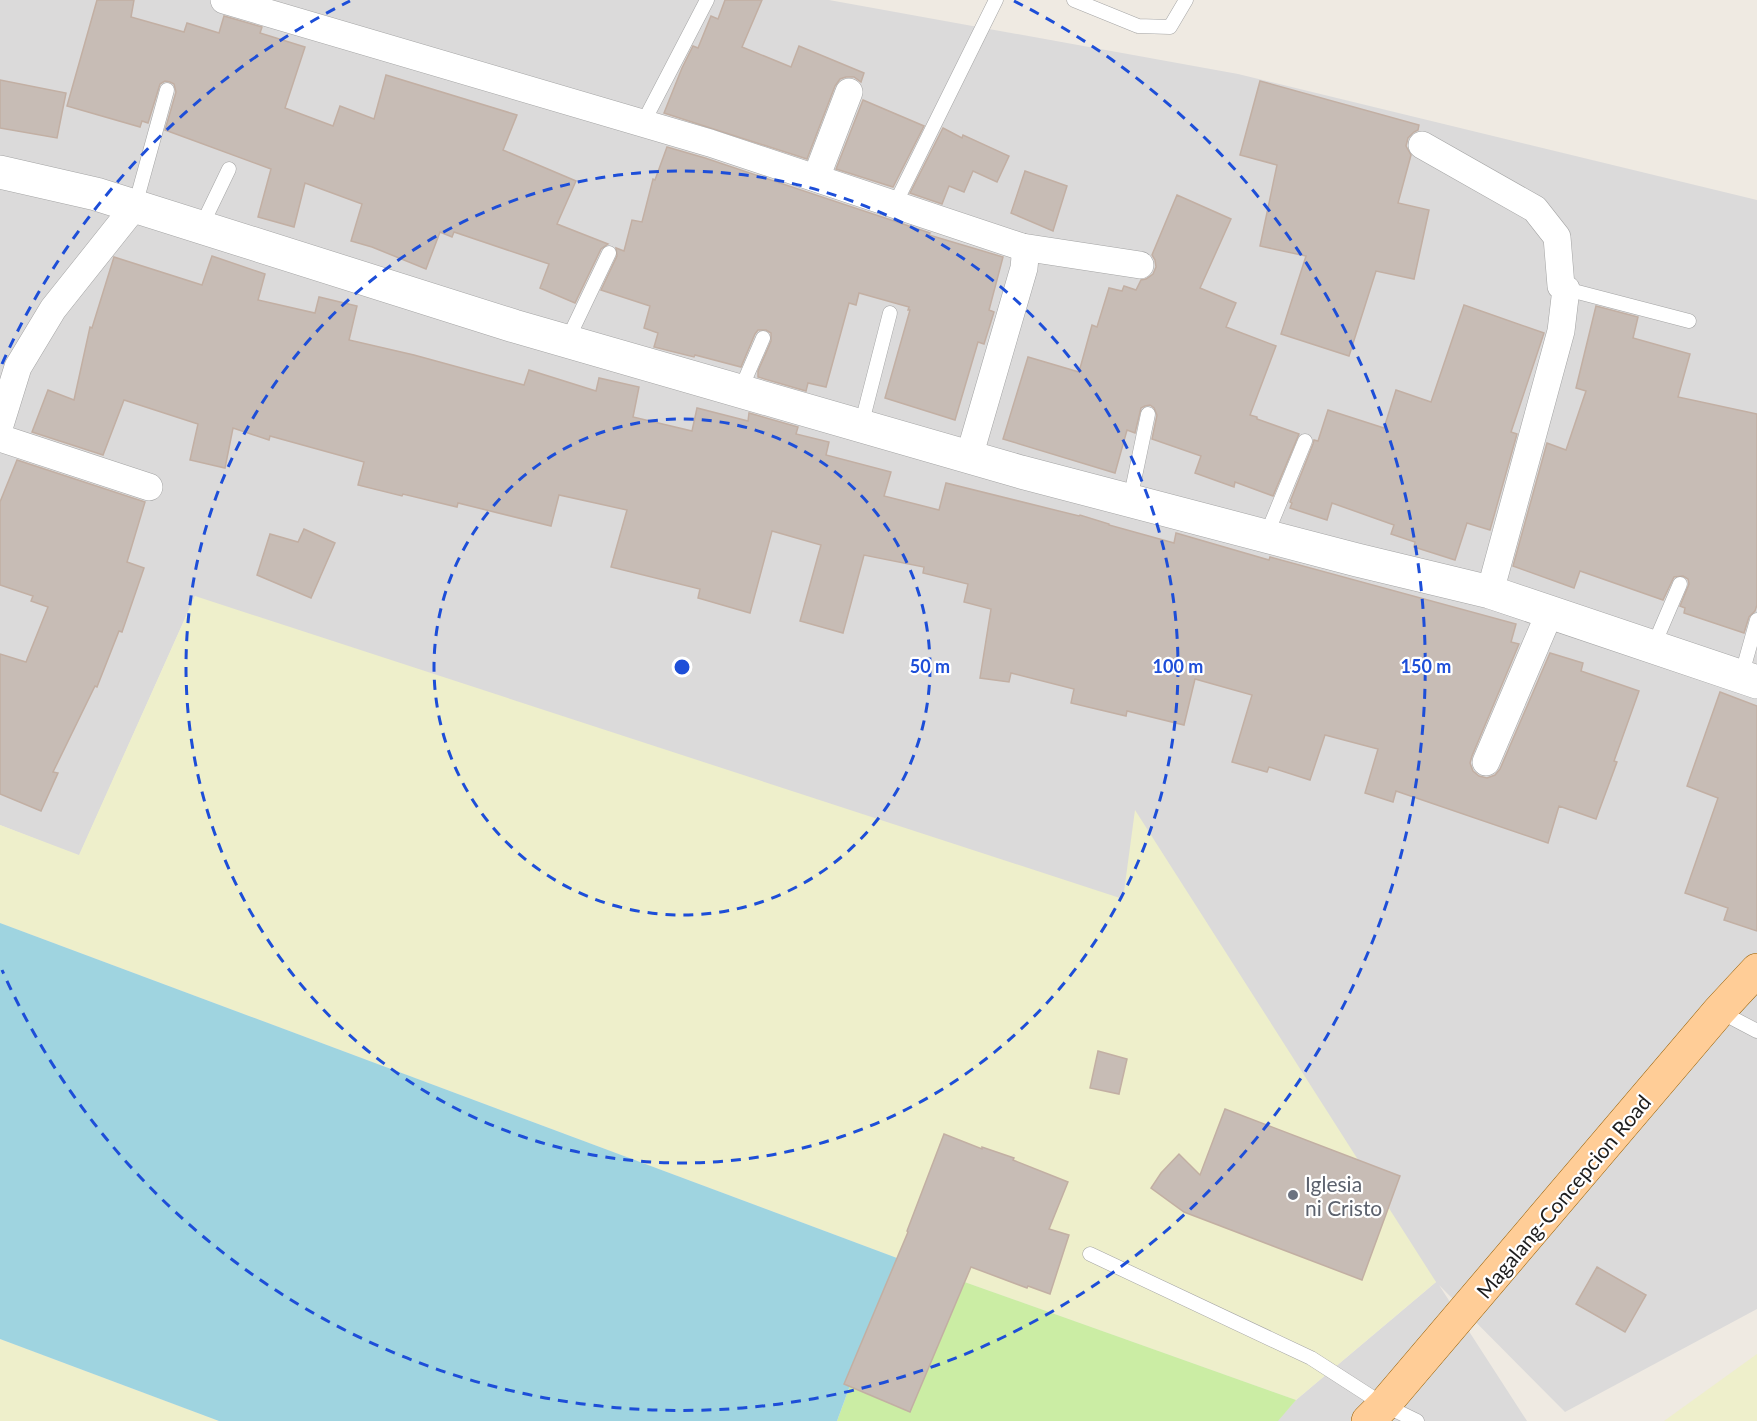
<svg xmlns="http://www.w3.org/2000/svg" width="1757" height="1421" viewBox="0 0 1757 1421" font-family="Lato,sans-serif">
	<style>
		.residential { fill: #dbdada }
		.farmland { fill: #eeefcb }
		.grass { fill: #cbeda4 }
		.water { fill: #9fd4e0 }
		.building { fill: #c7bcb5; stroke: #c2afa3; stroke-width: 1.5 }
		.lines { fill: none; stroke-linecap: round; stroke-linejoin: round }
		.service-casing { stroke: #a4a4a4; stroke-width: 15 }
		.minor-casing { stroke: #a4a4a4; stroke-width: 28 }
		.tertiary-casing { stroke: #a4a4a4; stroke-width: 34 }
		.primary-casing { stroke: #965e00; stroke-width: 34 }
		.service { stroke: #fff; stroke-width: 14 }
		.minor { stroke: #fff; stroke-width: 27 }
		.tertiary { stroke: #fff; stroke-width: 33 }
		.primary { stroke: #ffcd97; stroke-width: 33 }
		.ring { fill: none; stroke: #1d4ed8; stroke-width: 3; stroke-dasharray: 10 8 }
		.worship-dot { fill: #6b7280; stroke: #fff; stroke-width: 2 }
		.labels { text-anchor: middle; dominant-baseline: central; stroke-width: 4.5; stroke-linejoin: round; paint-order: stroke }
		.worship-label { font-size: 21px; fill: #5b616d; stroke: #fff; text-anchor: start }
		.street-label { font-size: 21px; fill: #1d1d1d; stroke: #fff }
		.centre { fill: #1d4ed8; stroke: #fff; stroke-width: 3 }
		.ring-label { font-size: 18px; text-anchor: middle; font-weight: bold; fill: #1d4ed8; stroke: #fff; stroke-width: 4.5; stroke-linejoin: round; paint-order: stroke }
	</style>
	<rect width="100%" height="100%" fill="#efeae2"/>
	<path class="residential" d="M 0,0 L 829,0 L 1238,74 L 1757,200 L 1757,1309 L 1565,1412 L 1439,1285 L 1527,1421 L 1277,1421 L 1296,1400 L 1436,1282 L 195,596 L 79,856 L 0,825 Z"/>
	<g class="farmland">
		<path d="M 195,596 L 1123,899 L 1135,810 L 1436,1282 L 1296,1400 L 897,1258 L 0,923 L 0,825 L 79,855 Z"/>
		<path d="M 0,1339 L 219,1421 L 0,1421 Z"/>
		<path d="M 1757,1354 L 1757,1421 L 1664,1421 Z"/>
	</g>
	<path class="grass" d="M 897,1258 L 1296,1400 L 1278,1421 L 837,1421 Z"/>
	<path class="water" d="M 0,923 L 897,1258 L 837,1421 L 219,1421 L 0,1339 Z"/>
	<g class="building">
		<path d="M 97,0 L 134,0 L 131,17 L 184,32 L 187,23 L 219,33 L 224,16 L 262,27 L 260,33 L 305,47 L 285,108 L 333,126 L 340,106 L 374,119 L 386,75 L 517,115 L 503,150 L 576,181 L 557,224 L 608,244 L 601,249 L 575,303 L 540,288 L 549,264 L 454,232 L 452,237 L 440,232 L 426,269 L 372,247 L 351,241 L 362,204 L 305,183 L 294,227 L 258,217 L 271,169 L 165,130 L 176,92 L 174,84 L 170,82 L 165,81 L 160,84 L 148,123 L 142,121 L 140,127 L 67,106 Z"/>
		<path d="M 725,0 L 762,0 L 742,47 L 791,67 L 799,46 L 864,73 L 861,82 L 854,77 L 846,77 L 840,79 L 835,86 L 807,159 L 664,113 L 682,68 L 693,46 L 698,48 L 711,16 L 718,19 Z"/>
		<path d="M 0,80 L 66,93 L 57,138 L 0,128 Z"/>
		<path d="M 1260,81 L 1419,125 L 1418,130 L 1414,132 L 1408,138 L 1406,146 L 1411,155 L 1398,203 L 1429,210 L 1414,279 L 1376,271 L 1349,356 L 1281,334 L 1306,256 L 1260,246 L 1277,165 L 1240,155 Z"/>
		<path d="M 863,100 L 924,126 L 893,187 L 836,169 Z"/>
		<path d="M 943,128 L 962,138 L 963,135 L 1009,156 L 997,182 L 973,171 L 964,192 L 949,186 L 942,204 L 910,193 Z"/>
		<path d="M 667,147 L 705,158 L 930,233 L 929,235 L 1003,257 L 989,310 L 994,312 L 984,344 L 978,342 L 955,420 L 885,398 L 910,310 L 908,310 L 909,307 L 859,293 L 856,305 L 849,303 L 826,387 L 808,383 L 806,391 L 758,377 L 758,371 L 771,341 L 771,333 L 766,330 L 758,330 L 755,334 L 741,367 L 695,355 L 694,357 L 654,347 L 658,333 L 644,328 L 650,306 L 601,290 L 617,256 L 616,248 L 624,251 L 632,220 L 642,222 L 653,179 L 655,180 Z"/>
		<path d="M 1025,171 L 1067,186 L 1053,231 L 1011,213 Z"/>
		<path d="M 1177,195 L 1231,219 L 1200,288 L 1236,303 L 1226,327 L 1276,346 L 1250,415 L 1257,417 L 1257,419 L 1299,434 L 1273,496 L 1235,482 L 1234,487 L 1195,473 L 1201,456 L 1152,439 L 1157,415 L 1154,408 L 1150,405 L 1145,406 L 1141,408 L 1135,433 L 1127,430 L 1115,473 L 1003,439 L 1028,357 L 1079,372 L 1092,325 L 1097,327 L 1109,288 L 1122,291 L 1124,286 L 1136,290 L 1141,280 L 1146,279 L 1153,274 L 1156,267 L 1155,260 L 1152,255 Z"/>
		<path d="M 212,256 L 265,274 L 258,300 L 315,313 L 319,297 L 357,306 L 349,340 L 414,355 L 524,385 L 529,370 L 596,391 L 599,378 L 639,387 L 633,417 L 692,431 L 697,408 L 748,421 L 749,413 L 798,427 L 796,434 L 829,442 L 826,455 L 891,472 L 884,496 L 939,510 L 946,483 L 1079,516 L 1080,515 L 1109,524 L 1109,525 L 1174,543 L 1176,533 L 1269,560 L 1270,557 L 1516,624 L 1511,642 L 1519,644 L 1472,756 L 1470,763 L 1473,771 L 1479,776 L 1487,778 L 1495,775 L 1500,769 L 1550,653 L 1583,663 L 1581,671 L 1639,691 L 1614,761 L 1617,762 L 1596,819 L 1559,806 L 1548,843 L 1396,791 L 1393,802 L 1365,793 L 1378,749 L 1325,735 L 1310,780 L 1269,767 L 1267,772 L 1232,762 L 1252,695 L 1195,679 L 1184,725 L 1127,711 L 1126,716 L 1071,703 L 1074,689 L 1011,673 L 1009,682 L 980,678 L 991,609 L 964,602 L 968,584 L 923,573 L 924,567 L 864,555 L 843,633 L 800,621 L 821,545 L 772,531 L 750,613 L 698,598 L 700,589 L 611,567 L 627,510 L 559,495 L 551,526 L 458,503 L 457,507 L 403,494 L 402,496 L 358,485 L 364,462 L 270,436 L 269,440 L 233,428 L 225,468 L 190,460 L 198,424 L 124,400 L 103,455 L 32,432 L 48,390 L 74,400 L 90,327 L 92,328 L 114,257 L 202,285 Z"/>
		<path d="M 1464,305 L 1544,333 L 1511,432 L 1517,434 L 1490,530 L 1467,523 L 1455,560 L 1414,547 L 1415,542 L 1391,534 L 1394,525 L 1332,503 L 1327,520 L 1290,508 L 1292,503 L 1290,502 L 1313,444 L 1314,440 L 1318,441 L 1328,410 L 1384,428 L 1396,390 L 1431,402 Z"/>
		<path d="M 1596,306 L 1638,317 L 1633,338 L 1690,354 L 1678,397 L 1757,414 L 1757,605 L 1755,611 L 1749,617 L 1744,633 L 1684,613 L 1685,608 L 1680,606 L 1689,584 L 1688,579 L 1683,576 L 1674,577 L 1663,600 L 1580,571 L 1574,588 L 1513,566 L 1547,443 L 1566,450 L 1586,391 L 1576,388 Z"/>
		<path d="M 17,460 L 145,502 L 127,562 L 144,568 L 122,632 L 119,631 L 97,687 L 95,686 L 53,772 L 58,773 L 41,811 L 0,794 L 0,654 L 26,662 L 48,607 L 31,601 L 33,596 L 0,585 L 0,502 Z"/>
		<path d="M 304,529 L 335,543 L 311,598 L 257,575 L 270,534 L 298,542 Z"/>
		<path d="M 1720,692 L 1757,706 L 1757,931 L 1724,920 L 1728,908 L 1685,893 L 1718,798 L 1687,786 Z"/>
		<path d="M 1098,1051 L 1127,1059 L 1119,1094 L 1090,1088 Z"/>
		<path d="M 1225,1109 L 1400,1176 L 1362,1280 L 1184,1212 L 1151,1188 L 1161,1173 L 1179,1154 L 1200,1175 Z"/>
		<path d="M 944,1134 L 982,1149 L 982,1147 L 1014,1158 L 1013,1160 L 1068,1182 L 1049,1229 L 1069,1235 L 1050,1294 L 1028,1286 L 1027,1288 L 971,1267 L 910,1412 L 844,1384 L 908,1232 L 907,1231 Z"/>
		<path d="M 1597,1267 L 1646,1295 L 1625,1332 L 1576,1304 Z"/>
	</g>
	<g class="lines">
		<g class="service-casing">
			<g id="service">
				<path d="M 1074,0 L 1138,26 L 1170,27 L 1186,0"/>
				<path d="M 643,123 L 707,0"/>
				<path d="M 895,204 L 996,0"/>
				<path d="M 135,206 L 167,90"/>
				<path d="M 201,227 L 229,169"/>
				<path d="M 1566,289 L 1689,321"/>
				<path d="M 567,341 L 609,253"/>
				<path d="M 740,391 L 763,338"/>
				<path d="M 861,426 L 890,313"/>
				<path d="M 1130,500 L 1148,414"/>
				<path d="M 1266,536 L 1305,441"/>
				<path d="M 1653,647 L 1680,584"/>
				<path d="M 1741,677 L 1757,620"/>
				<path d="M 1719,1011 L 1757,1031"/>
				<path d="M 1090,1254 L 1311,1358 L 1384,1405 L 1417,1421"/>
			</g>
		</g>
		<g class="minor-casing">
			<g id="minor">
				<path d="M 224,0 L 710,143 L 1022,247 L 1025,257 L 1024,268 L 969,457"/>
				<path d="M 1422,145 L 1535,209 L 1557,237 L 1561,286 L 1566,289 L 1561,331 L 1490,592"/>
				<path d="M 816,178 L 849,92"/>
				<path d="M 1022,247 L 1140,265"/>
				<path d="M 0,425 L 18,367 L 53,309 L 135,206"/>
				<path d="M 0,438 L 149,487"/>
				<path d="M 1486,762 L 1550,612"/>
			</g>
		</g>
		<g class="tertiary-casing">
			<path id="tertiary" d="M 0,172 L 96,194 L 514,326 L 1021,472 L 1357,560 L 1490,592 L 1757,682"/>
		</g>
		<g class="primary-casing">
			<path id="primary" d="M 1368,1421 L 1384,1405 L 1719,1011 L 1757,970"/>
		</g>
		<use href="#service" class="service"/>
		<use href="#minor" class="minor"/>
		<use href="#tertiary" class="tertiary"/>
		<use href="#primary" class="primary"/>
	</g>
	<g class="ring">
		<circle cx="682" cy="667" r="248"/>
		<circle cx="682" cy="667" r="496"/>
		<path d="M2 364A744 744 0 0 1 350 1M1014 1A744 744 0 1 1 2 970"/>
	</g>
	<circle class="worship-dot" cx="1293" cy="1195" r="6"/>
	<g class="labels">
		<g class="worship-label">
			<text x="1305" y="1183">Iglesia<tspan x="1305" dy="24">ni Cristo</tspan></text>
		</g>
		<g class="street-label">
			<text transform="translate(1563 1196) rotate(-50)">Magalang-Concepcion Road</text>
		</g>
	</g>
	<circle cx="682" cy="667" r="9" class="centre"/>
	<g class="ring-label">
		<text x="930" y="673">50 m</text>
		<text x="1178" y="673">100 m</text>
		<text x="1426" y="673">150 m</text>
	</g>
</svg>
